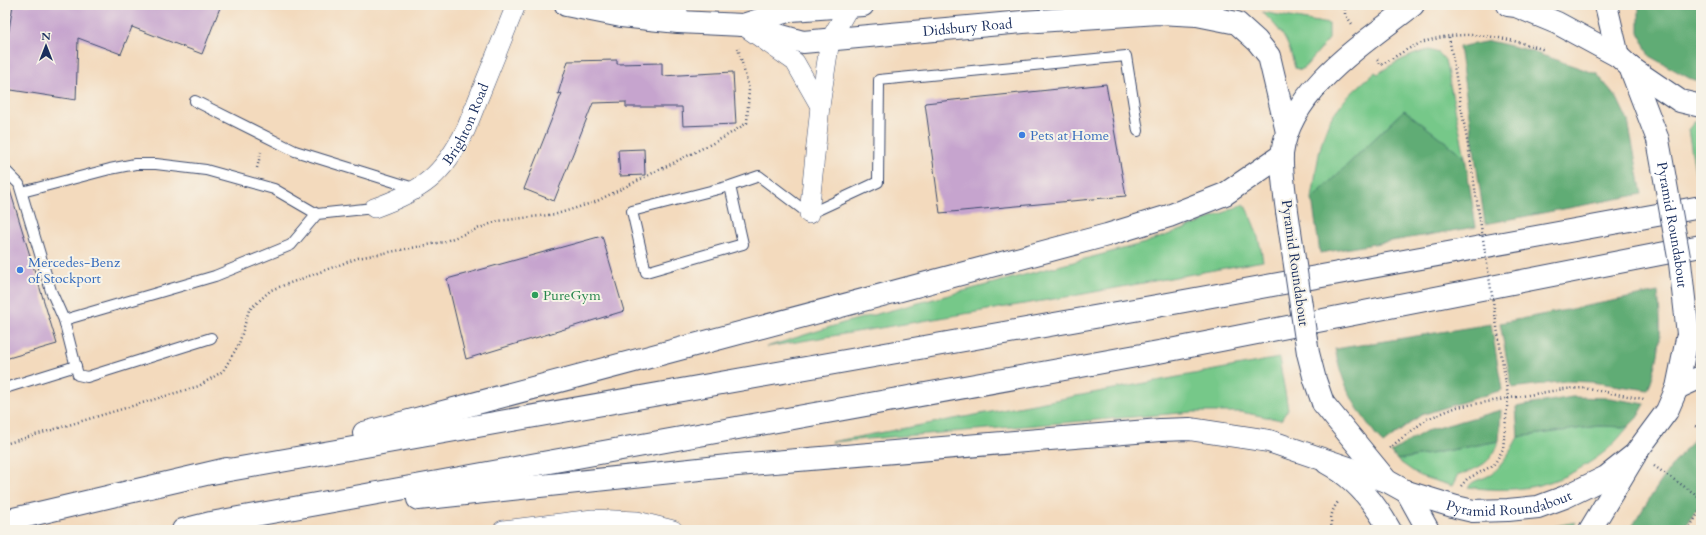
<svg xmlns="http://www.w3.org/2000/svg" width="1706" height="535" viewBox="0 0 1706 535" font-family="Cardo,serif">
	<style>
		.green { fill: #76c889; stroke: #487c74 }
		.forest { fill: #60ac75; stroke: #3e6e6a }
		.building { fill: #c6a4ce }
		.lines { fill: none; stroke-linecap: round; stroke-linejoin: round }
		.lane-casing { stroke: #3b496c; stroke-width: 12 }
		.street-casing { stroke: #3b496c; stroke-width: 20 }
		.primary-casing { stroke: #3b496c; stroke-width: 24 }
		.highway-casing { stroke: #3b496c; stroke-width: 24 }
		.path { stroke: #3b496c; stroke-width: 2.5; stroke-dasharray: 1 3; stroke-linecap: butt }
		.lane { stroke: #fff; stroke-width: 10 }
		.street { stroke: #fff; stroke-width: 19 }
		.primary { stroke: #fff; stroke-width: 22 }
		.highway { stroke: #fff; stroke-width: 22 }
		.highway-bridge-casing { stroke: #3b496c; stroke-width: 24; stroke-linecap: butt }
		.path-bridge { stroke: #3b496c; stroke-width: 2.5; stroke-dasharray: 1 3; stroke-linecap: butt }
		.highway-bridge { stroke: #fff; stroke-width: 22 }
		.shop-dot { fill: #3f7fe0; stroke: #f7f3e8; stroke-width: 1.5 }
		.leisure-dot { fill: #2e9e5b; stroke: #f7f3e8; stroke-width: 1.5 }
		.labels { text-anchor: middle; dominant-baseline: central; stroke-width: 4; stroke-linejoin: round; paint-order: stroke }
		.street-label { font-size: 14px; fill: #1b2f5e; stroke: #f7f3e8 }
		.shop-label { font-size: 14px; fill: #366cbe; stroke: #f7f3e8; text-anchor: start }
		.leisure-label { font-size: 14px; fill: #27864d; stroke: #f7f3e8; text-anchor: start }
	</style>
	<rect width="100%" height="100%" fill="#f7f3e8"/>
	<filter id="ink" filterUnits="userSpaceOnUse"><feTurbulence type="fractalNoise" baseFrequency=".025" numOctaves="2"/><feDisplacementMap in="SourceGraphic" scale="8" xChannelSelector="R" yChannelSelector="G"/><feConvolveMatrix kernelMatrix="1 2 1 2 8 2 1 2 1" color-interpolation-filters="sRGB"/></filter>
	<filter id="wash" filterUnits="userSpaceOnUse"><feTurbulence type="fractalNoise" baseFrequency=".012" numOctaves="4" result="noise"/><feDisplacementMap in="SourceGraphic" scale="16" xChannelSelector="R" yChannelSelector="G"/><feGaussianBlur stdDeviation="0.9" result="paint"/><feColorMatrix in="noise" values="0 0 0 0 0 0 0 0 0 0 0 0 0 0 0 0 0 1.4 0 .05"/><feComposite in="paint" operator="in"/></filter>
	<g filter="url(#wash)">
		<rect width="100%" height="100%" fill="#f3dabd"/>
		<g class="green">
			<path d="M 1262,12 L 1329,24 L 1329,39 L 1306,66 L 1301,70 L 1295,68 C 1288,40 1283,32 1262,12 Z"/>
			<path d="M 1429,50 L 1439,53 L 1445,60 L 1465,157 L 1404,110 L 1312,199 C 1316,174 1318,147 1328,124 C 1337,104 1359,86 1375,72 L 1378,74 C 1392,63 1412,54 1429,50 Z"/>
			<path d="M 1701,121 L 1701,182 L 1697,183 L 1688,130 L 1694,122 Z"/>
			<path d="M 1244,204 C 1254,222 1260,240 1263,261 L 1078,295 L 766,347 L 843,323 L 1145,243 L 1198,224 Z"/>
			<path d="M 1279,358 L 1288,409 L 1281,420 L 1241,412 L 1193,412 L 831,442 Z"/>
			<path d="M 1598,426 L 1628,427 C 1622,434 1615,443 1607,450 C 1564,484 1523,495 1468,487 C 1474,479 1482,480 1490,475 C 1503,466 1510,451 1518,437 Z"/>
			<path d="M 1499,441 C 1492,464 1478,468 1457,476 L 1452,486 L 1420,476 L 1397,460 Z"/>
			<path d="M 1576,522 L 1572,530 L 1536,530 Z"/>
		</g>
		<g class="forest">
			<path d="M 1639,5 L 1701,5 L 1701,82 L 1689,78 L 1649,56 L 1639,33 Z"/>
			<path d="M 1490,41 L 1524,49 L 1597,74 L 1617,98 L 1628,121 L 1642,194 L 1485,224 L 1459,47 Z"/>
			<path d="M 1404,110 L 1465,157 L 1476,227 L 1320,253 L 1312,199 Z"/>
			<path d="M 1658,292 C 1662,332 1662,351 1648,390 L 1591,382 L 1566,381 L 1512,388 L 1500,323 Z"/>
			<path d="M 1491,324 L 1502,390 L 1421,415 L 1383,444 C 1357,410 1344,392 1335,349 Z"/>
			<path d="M 1572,397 L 1610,398 L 1645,404 L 1637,418 L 1628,427 L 1598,426 L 1518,437 L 1516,407 Z"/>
			<path d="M 1501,410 L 1499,441 L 1397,460 L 1391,452 L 1426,431 Z"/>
			<path d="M 1698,435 L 1701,436 L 1701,504 L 1690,518 L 1683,530 L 1630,530 C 1651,496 1671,463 1698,435 Z"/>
		</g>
		<g id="blocks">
			<g class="building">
				<path d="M 13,5 L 221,5 L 202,54 L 132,27 L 121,54 L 78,38 L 76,100 L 5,89 L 5,54 Z"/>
				<path d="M 617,60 L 617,64 L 662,63 L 662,76 L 733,72 L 736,124 L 683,126 L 682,107 L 626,107 L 626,102 L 593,103 L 554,201 L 524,189 L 562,93 L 558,94 L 568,61 Z"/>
				<path d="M 1106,84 L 1126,196 L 940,213 L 925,103 Z"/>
				<path d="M 644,149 L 645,175 L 620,176 L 618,150 Z"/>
				<path d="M 9,187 L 57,344 L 5,359 L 5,188 Z"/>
				<path d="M 602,236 L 624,311 L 466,359 L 447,279 Z"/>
			</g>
		</g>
	</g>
	<g filter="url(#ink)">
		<use href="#blocks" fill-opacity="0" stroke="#3b496c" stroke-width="1"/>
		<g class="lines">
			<g class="lane-casing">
				<g id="lane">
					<path d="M 1203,12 L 1220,5"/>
					<path d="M 195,101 L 295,151 L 417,189"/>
					<path d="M 5,170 L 19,184 L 51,291 L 64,320 L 78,375 L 87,377 L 211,338"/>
					<path d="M 730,186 L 743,244 L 646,272 L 632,211 L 730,186 L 759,176 L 809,214 L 878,182 L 879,80 L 1126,56 L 1138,131"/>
					<path d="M 22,192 L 110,169 L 135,164 L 156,164 L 206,170 L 274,189 L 317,214"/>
					<path d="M 64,320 L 215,276 L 291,245 L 317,214 L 374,208"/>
					<path d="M 5,388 L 76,366"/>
				</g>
			</g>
			<g class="street-casing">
				<g id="street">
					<path d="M 678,5 L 678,22"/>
					<path d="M 748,29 L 795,62 L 820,106"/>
					<path id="s1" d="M 374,208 C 422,191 443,176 466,129 L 516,5"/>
					<path d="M 809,214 L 820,106 L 830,40 L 850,5"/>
					<path d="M 503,530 L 593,519 L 637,521 L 673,530"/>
				</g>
			</g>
			<g class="primary-casing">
				<g id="primary">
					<path id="s2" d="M 566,5 L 621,16 L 678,22 L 743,25 L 803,42 L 1023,22 L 1158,13 L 1197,15 L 1237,23 L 1257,41 L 1269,56 L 1287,132"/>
					<path d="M 743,25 L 791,10 L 863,5"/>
					<path d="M 1327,463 C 1355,478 1375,503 1390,530"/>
					<path d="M 1407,492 L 1428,530"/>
					<path d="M 1590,530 L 1635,455"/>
				</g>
			</g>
			<g class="highway-casing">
				<g id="highway">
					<path d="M 1508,5 L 1516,6 L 1557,23 L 1618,56 L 1630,67 L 1658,140"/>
					<path d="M 1606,5 L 1618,56"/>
					<path d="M 1630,67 L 1680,101 L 1701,106"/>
					<path d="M 1287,211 C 1285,196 1281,169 1282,154 C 1290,89 1366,42 1413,5"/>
					<path d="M 1677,388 L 1701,377"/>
					<path id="s3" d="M 1323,403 L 1387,481 L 1407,492 L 1456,507 L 1473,511 L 1508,510 L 1538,507 L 1565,497 L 1606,477 L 1635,454 L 1667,411 L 1677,388 L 1688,334"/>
					<path d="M 364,433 L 1107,235 L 1169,216 L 1225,194 L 1282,155"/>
					<path d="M 212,473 L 1168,304 L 1701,207"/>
					<path d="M 418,499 L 737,465 L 1160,430 L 1190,429 L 1269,441 L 1387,481"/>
					<path d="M 5,521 L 227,469"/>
					<path d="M 183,530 L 211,523 L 1175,349 L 1701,246"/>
				</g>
			</g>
			<g class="path">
				<path d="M 1345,5 L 1345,14 L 1352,24"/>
				<path d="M 1449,37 L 1470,157"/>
				<path d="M 1377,59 L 1381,65 C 1390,60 1399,54 1408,49 C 1452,26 1500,35 1545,50"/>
				<path d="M 257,168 L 261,152"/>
				<path d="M 1695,426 L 1701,428"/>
				<path d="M 5,444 L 199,386 L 223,371 L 239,344 L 249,310 L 271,290 L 358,258 L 443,242 L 498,221 L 557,214 L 595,202 L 723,138 L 747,123 L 749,89 L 738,48"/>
				<path d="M 1389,448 L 1427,419 L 1457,407 L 1564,389 L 1583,388 L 1644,399"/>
				<path d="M 1654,466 L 1701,498"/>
				<path d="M 1461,486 L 1467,479 L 1494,465 L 1503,449 L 1508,398 L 1507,390"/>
				<path d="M 1332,530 C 1330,519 1331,511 1338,502"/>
				<path d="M 1688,530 L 1701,509"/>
			</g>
			<use href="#lane" class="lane"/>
			<use href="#street" class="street"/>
			<use href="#primary" class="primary"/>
			<use href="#highway" class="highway"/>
			<g class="highway-bridge-casing">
				<g id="highway-bridge">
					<path id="s4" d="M 1658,140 L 1680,263 L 1688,334"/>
					<path d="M 1287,211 L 1308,353 L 1315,380 L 1323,403"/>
				</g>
			</g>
			<path class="path-bridge" d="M 1470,157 L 1507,390"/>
			<use href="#highway-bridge" class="highway-bridge"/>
		</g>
	</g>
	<g class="shop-dot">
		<circle cx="1022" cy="135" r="4"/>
		<circle cx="20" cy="270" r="4"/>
	</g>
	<circle class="leisure-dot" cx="535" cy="295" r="4"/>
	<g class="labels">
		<g class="street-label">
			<text stroke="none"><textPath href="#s2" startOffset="406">Didsbury Road</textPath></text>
			<text stroke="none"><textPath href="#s1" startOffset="130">Brighton Road</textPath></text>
			<text stroke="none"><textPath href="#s4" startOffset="86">Pyramid Roundabout</textPath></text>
			<text transform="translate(1295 263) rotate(82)">Pyramid Roundabout</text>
			<text stroke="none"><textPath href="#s3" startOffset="229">Pyramid Roundabout</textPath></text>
		</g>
		<g class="shop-label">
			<text x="1030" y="135">Pets at Home</text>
			<text x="28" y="262">Mercedes-Benz<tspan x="28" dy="16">of Stockport</tspan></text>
		</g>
		<g class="leisure-label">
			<text x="543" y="295">PureGym</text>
		</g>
	</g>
	<rect width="1706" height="535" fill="none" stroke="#f7f3e8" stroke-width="20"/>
	<g transform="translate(46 46)" stroke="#f7f3e8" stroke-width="3" paint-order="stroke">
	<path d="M0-3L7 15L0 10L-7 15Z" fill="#1b2f5e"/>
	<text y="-6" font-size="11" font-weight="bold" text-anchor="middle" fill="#1b2f5e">N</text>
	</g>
</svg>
